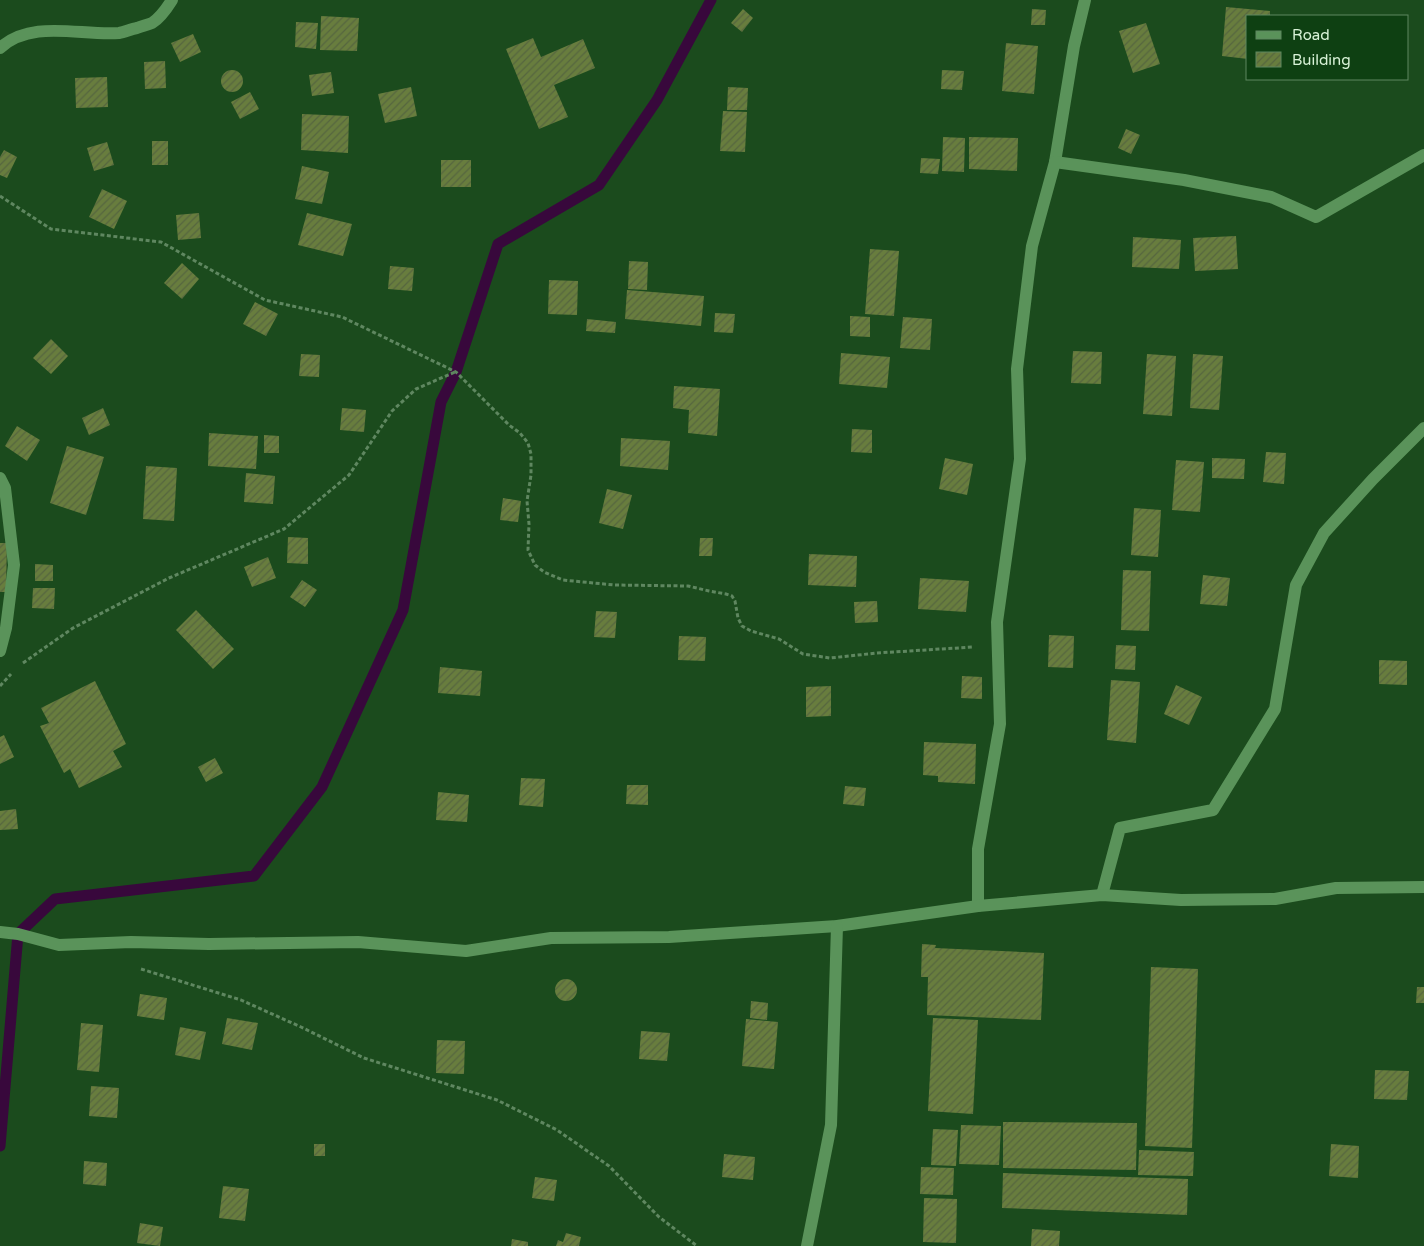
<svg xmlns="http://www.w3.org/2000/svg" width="1424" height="1246" viewBox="0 0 1424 1246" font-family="'Varela Round',sans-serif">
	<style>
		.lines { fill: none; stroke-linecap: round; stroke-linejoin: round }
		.stream { stroke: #38083c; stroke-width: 11 }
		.building { fill: url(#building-hatch) }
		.path { stroke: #5f8760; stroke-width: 3; stroke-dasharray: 4 2.5; stroke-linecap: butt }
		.minor { stroke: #5a935a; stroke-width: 12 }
	</style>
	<defs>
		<pattern id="building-hatch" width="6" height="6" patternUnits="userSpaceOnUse" patternTransform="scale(1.25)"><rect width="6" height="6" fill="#687d3e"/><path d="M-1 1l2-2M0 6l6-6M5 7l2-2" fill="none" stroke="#56663f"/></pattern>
	</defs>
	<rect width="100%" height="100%" fill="#1b4b1d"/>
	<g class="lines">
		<path class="stream" d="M 0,1146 L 18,934 L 55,899 L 254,876 L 322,787 L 403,610 L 441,402 L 456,372 L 498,244 L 599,185 L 657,100 L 711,0"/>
	</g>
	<g class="building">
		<path d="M 1226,7 L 1270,11 L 1270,16 L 1248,16 L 1248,59 L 1222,56 Z"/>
		<path d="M 743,9 L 753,18 L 742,32 L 731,23 Z"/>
		<path d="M 1032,9 L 1046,10 L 1045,25 L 1031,25 Z"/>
		<path d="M 321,16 L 359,18 L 357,51 L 320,50 Z"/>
		<path d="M 296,22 L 318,23 L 316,49 L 295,47 Z"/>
		<path d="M 1146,23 L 1160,64 L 1133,73 L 1119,31 Z"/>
		<path d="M 193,34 L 201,52 L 180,62 L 171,43 Z"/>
		<path d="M 533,38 L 541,57 L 583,39 L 595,68 L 554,85 L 568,117 L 539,129 L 506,49 Z"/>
		<path d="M 1006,43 L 1038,46 L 1034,94 L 1002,91 Z"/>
		<path d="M 165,61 L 166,88 L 145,89 L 144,62 Z"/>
		<path d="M 942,70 L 964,71 L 962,90 L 941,89 Z"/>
		<circle cx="232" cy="81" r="11"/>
		<path d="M 331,72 L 334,93 L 312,96 L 309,75 Z"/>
		<path d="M 107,77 L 108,107 L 76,108 L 75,78 Z"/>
		<path d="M 411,87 L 417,116 L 385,123 L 378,94 Z"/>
		<path d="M 728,87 L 748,88 L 747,110 L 727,110 Z"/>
		<path d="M 250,92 L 259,109 L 240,119 L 231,102 Z"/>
		<path d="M 723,111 L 747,112 L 745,152 L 720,151 Z"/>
		<path d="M 302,114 L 349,116 L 348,153 L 301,150 Z"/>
		<path d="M 1126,129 L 1140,135 L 1131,154 L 1118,148 Z"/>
		<path d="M 943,137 L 965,138 L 964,172 L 942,171 Z"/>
		<path d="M 969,137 L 1018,138 L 1017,171 L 969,169 Z"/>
		<rect x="152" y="141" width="16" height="24"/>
		<path d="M 107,142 L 114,165 L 94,171 L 87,148 Z"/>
		<path d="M 4,150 L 17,157 L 7,178 L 0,175 L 0,157 Z"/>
		<path d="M 921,158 L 940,159 L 938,174 L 920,173 Z"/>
		<rect x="441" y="160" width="30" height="27"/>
		<path d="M 302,166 L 329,172 L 322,204 L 295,199 Z"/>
		<path d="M 102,189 L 127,201 L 114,229 L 89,217 Z"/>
		<path d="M 199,213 L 201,238 L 178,240 L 176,215 Z"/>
		<path d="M 307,213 L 352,224 L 343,256 L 298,245 Z"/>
		<path d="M 1236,236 L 1238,269 L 1195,271 L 1193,238 Z"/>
		<path d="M 1133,237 L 1181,240 L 1179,269 L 1132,267 Z"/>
		<path d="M 870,249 L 899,251 L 894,316 L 865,314 Z"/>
		<path d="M 629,261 L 648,262 L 647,290 L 628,289 Z"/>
		<path d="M 182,263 L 199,279 L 182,299 L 164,283 Z"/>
		<path d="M 390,266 L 414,268 L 412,291 L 388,289 Z"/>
		<path d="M 549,280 L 578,281 L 577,315 L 548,314 Z"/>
		<path d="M 627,290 L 704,296 L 701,326 L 625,319 Z"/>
		<path d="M 255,302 L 278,314 L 266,336 L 243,324 Z"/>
		<path d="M 715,313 L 735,314 L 733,333 L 714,332 Z"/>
		<path d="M 850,316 L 870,317 L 870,337 L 850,336 Z"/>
		<path d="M 903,317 L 932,319 L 930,350 L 900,348 Z"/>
		<path d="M 587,319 L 616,322 L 615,333 L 586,331 Z"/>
		<path d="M 51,339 L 68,356 L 51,374 L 33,358 Z"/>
		<path d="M 1073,351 L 1102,352 L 1101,384 L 1071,383 Z"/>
		<path d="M 841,353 L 890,357 L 887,388 L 839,384 Z"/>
		<path d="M 301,354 L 320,355 L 319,377 L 299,376 Z"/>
		<path d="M 1147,354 L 1176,356 L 1172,416 L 1143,414 Z"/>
		<path d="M 1193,354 L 1223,356 L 1219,410 L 1190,408 Z"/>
		<path d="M 674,386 L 720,389 L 717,436 L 688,433 L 689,410 L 673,408 Z"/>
		<path d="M 103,408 L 110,425 L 89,435 L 82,418 Z"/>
		<path d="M 342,408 L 366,410 L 364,432 L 340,430 Z"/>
		<path d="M 17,426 L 40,440 L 27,461 L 5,446 Z"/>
		<path d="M 852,429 L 872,430 L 872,453 L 851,452 Z"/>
		<path d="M 209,433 L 258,436 L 256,469 L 208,466 Z"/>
		<path d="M 264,435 L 279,436 L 279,453 L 264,453 Z"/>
		<path d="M 621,438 L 670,441 L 668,470 L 620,466 Z"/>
		<path d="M 67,446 L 104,457 L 86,515 L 50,503 Z"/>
		<path d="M 1266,452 L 1286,453 L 1284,484 L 1263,482 Z"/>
		<path d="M 945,458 L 973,464 L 967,495 L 939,489 Z"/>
		<path d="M 1212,458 L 1245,459 L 1244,479 L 1212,478 Z"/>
		<path d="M 1176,460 L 1204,462 L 1200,512 L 1172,510 Z"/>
		<path d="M 146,466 L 177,468 L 174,521 L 143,519 Z"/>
		<path d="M 246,473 L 275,476 L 273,504 L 244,502 Z"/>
		<path d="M 607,489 L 632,495 L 623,529 L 599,523 Z"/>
		<path d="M 503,498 L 521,501 L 518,522 L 500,520 Z"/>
		<path d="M 1134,508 L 1161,510 L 1158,557 L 1131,555 Z"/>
		<path d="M 288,537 L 308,538 L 308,564 L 287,563 Z"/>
		<path d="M 700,538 L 713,538 L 712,556 L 699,556 Z"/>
		<path d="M 0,543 L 7,543 L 6,592 L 0,592 Z"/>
		<path d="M 809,554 L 857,556 L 856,587 L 808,585 Z"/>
		<path d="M 268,557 L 276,578 L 252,587 L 244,567 Z"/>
		<path d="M 35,564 L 53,565 L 53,581 L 35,581 Z"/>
		<path d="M 1123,570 L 1151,571 L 1149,631 L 1121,630 Z"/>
		<path d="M 1203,575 L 1230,578 L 1227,606 L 1200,604 Z"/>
		<path d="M 920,578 L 969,581 L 966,612 L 918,609 Z"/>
		<path d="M 302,580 L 317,590 L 305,607 L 290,597 Z"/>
		<path d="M 33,588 L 55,588 L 54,609 L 32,608 Z"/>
		<path d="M 877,601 L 878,622 L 855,623 L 854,602 Z"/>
		<path d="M 196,610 L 234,649 L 213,669 L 176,630 Z"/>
		<path d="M 596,611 L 617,612 L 615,638 L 594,637 Z"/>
		<path d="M 1049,635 L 1074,636 L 1073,668 L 1048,667 Z"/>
		<path d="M 679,636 L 706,637 L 705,661 L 678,660 Z"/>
		<path d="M 1116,645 L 1136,646 L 1135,670 L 1115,669 Z"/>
		<path d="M 1379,660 L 1407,661 L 1407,685 L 1379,684 Z"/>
		<path d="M 440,667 L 482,671 L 480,696 L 438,693 Z"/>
		<path d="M 962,676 L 982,677 L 982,699 L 961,698 Z"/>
		<path d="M 1111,680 L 1140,682 L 1136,743 L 1107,740 Z"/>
		<path d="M 95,681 L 126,744 L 113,751 L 122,767 L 79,788 L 70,769 L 64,773 L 40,726 L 49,723 L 41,708 Z"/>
		<path d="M 1176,685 L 1202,697 L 1189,725 L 1164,714 Z"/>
		<path d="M 831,686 L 831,716 L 806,717 L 806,687 Z"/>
		<path d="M 4,735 L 14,757 L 0,764 L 0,737 Z"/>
		<path d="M 924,742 L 976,744 L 975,784 L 938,782 L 938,776 L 923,775 Z"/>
		<path d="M 215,758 L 223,773 L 206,782 L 198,767 Z"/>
		<path d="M 521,778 L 545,779 L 543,807 L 519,805 Z"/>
		<path d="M 627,785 L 648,785 L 648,805 L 626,804 Z"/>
		<path d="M 845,786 L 866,788 L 864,806 L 843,804 Z"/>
		<path d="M 438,792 L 469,795 L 467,822 L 436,820 Z"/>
		<path d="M 16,809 L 18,829 L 0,830 L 0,811 Z"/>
		<path d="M 922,944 L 936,945 L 935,948 L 1044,953 L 1041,1020 L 927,1015 L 928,977 L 921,977 Z"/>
		<path d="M 1151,967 L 1198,969 L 1192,1148 L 1145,1146 Z"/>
		<circle cx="566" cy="990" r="11"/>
		<path d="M 1417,987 L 1424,987 L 1424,1003 L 1416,1003 Z"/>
		<path d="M 140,994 L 167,998 L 164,1020 L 137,1016 Z"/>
		<path d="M 751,1001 L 768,1003 L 767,1020 L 750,1018 Z"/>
		<path d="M 227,1018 L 258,1023 L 252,1050 L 222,1044 Z"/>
		<path d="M 933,1018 L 978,1020 L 973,1114 L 928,1111 Z"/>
		<path d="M 746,1019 L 778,1022 L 774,1069 L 742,1066 Z"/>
		<path d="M 81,1023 L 103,1025 L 99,1072 L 77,1070 Z"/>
		<path d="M 180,1027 L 206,1032 L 200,1060 L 175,1055 Z"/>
		<path d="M 641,1031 L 670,1033 L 667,1061 L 639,1059 Z"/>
		<path d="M 437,1040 L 465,1041 L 464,1074 L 436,1073 Z"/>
		<path d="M 1375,1070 L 1409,1071 L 1407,1100 L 1374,1099 Z"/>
		<path d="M 91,1086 L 119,1088 L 117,1118 L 89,1116 Z"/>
		<path d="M 1003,1122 L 1137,1123 L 1136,1170 L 1003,1168 Z"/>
		<path d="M 961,1125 L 1001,1126 L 999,1165 L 959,1164 Z"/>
		<path d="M 933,1129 L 958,1130 L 956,1166 L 931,1165 Z"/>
		<rect x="314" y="1144" width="11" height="12"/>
		<path d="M 1331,1144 L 1359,1146 L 1358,1178 L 1329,1176 Z"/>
		<path d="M 1139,1150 L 1194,1152 L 1193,1176 L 1138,1175 Z"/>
		<path d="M 724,1154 L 755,1157 L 753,1180 L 722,1177 Z"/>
		<path d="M 84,1161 L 107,1163 L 106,1186 L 83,1184 Z"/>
		<path d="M 921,1167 L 954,1168 L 953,1195 L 920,1194 Z"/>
		<path d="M 1003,1173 L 1188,1179 L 1187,1215 L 1002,1208 Z"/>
		<path d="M 535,1177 L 557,1180 L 554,1201 L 532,1198 Z"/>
		<path d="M 223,1186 L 249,1189 L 245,1221 L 219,1218 Z"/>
		<path d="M 924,1198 L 957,1199 L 956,1243 L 923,1242 Z"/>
		<path d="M 140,1223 L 163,1227 L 160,1246 L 137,1243 Z"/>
		<path d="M 1032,1229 L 1060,1231 L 1059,1246 L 1031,1246 Z"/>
		<path d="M 566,1233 L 581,1237 L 579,1246 L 556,1246 L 558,1240 L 563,1242 Z"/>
		<path d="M 512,1239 L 528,1242 L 528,1246 L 511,1246 Z"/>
	</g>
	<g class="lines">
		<g class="path">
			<path d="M 0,196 L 51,229 L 161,242 L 265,300 L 342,317 L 456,372 L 509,425 L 520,433 L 528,443 L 531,454 L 531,475 L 527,501 L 529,524 L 528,550 L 535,565 L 544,572 L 563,580 L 614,585 L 688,586 L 709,591 L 726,594 L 732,596 L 735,601 L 738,618 L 742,626 L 751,631 L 779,639 L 803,654 L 830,658 L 877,653 L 973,647"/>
			<path d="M 23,663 L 73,628 L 169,578 L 284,529 L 349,475 L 392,411 L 416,389 L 455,372"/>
			<path d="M 0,686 L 11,674"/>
			<path d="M 141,969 L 241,1000 L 301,1027 L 364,1058 L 497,1100 L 557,1130 L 609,1166 L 659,1217 L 697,1246"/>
		</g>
		<g class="minor">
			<path d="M 0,48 C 32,19 80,36 119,33 C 125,32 131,29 137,28 C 142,26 147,25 152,23 C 160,18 167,8 172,0"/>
			<path d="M 1055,162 L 1074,46 L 1085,0"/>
			<path d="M 0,478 L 5,488 L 14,565 L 6,628 L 0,651"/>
			<path d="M 1102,895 L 1120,828 L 1213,810 L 1275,709 L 1296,585 L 1324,533 L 1373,479 L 1424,428"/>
			<path d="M 978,906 L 978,849 L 1000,724 L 997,622 L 1020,459 L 1017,369 L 1032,246 L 1055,162 L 1184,180 L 1271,197 L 1316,217 L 1424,155"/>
			<path d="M 0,932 L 18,934 L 59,945 L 131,942 L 209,944 L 358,942 L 466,951 L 551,938 L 669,937 L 837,926 L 978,906 L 1102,895 L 1181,900 L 1275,899 L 1336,888 L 1424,887"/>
			<path d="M 807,1246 L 831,1125 L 837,926"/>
		</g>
	</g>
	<rect x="1246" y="15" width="162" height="65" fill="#0e4012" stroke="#5f8761"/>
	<rect x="1256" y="31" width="25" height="8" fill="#5a935a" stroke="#5f8761"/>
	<text x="1292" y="40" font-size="15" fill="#d8f2d7">Road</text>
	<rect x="1256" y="52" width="25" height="15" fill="url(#building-hatch)" stroke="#5f8761"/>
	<text x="1292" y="65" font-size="15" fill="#d8f2d7">Building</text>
</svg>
